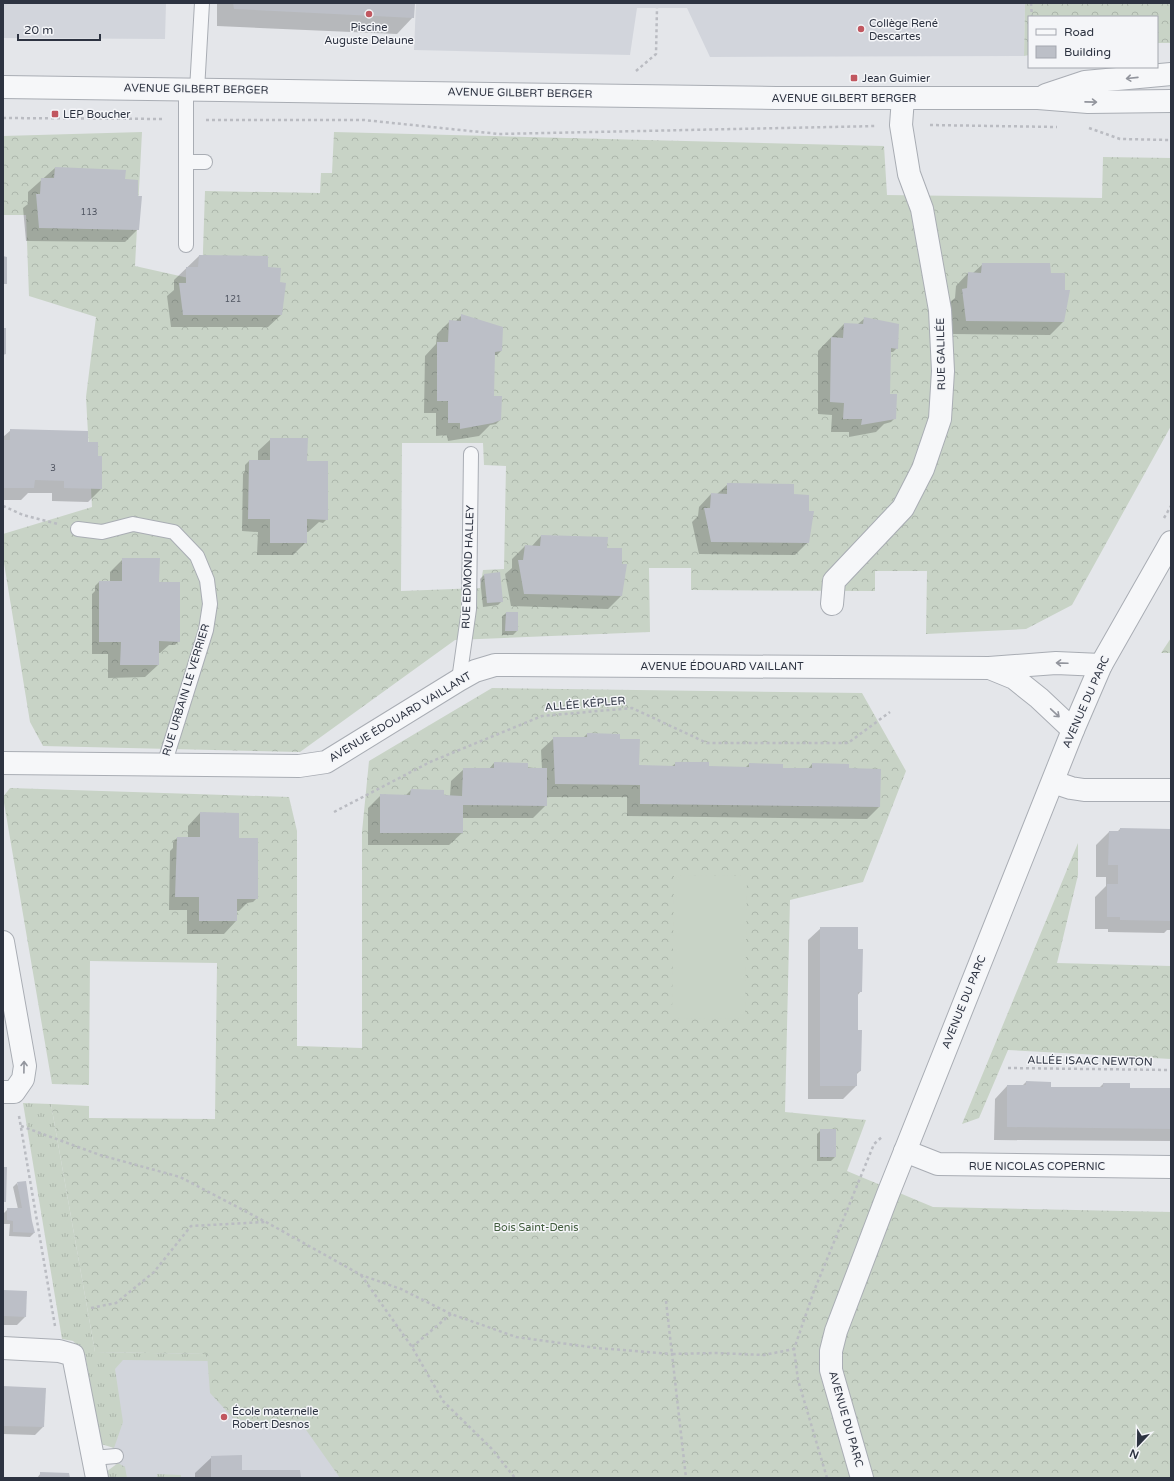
<svg xmlns="http://www.w3.org/2000/svg" width="1174" height="1481" viewBox="0 0 1174 1481" font-family="'Varela Round',sans-serif">
	<style>
		.built { fill: #d2d5dc }
		.grass { fill: url(#grass-tufts) }
		.forest { fill: url(#forest-crowns); fill-rule: evenodd }
		.pitch { fill: #c8d3c6 }
		.shadow { fill: #0003 }
		.building { fill: #bcbfc7 }
		.lines { fill: none; stroke-linecap: round; stroke-linejoin: round }
		.service-casing { stroke: #a9adb4; stroke-width: 16 }
		.minor-casing { stroke: #a9adb4; stroke-width: 24 }
		.tertiary-casing { stroke: #a9adb4; stroke-width: 24 }
		.path { stroke: #babcc2; stroke-width: 2.5; stroke-dasharray: 3 3; stroke-linecap: butt }
		.service { stroke: #f6f7f9; stroke-width: 14 }
		.minor { stroke: #f6f7f9; stroke-width: 22 }
		.tertiary { stroke: #f6f7f9; stroke-width: 22 }
		.oneway { stroke: #92959d }
		.poi-dot { fill: #c15760; stroke: #f4f5f8; stroke-width: 1.5 }
		.labels { text-anchor: middle; dominant-baseline: central; stroke-width: 3; stroke-linejoin: round; paint-order: stroke }
		.number-label { font-size: 9px; fill: #515662 }
		.poi-label { font-size: 11px; fill: #2d3341; stroke: #f4f5f8; text-anchor: start }
		.street-label { font-size: 11px; fill: #2d3341; stroke: #f4f5f8 }
		.park-label { font-size: 11px; fill: #405b3c; stroke: #f4f5f8 }
	</style>
	<defs>
		<pattern id="grass-tufts" width="24" height="20" patternUnits="userSpaceOnUse"><rect width="24" height="20" fill="#c8d3c6"/><path d="M3 7l-1-3M5 7V3M7 7l1-3M15 17l-1-3M17 17v-4M19 17l1-3" fill="none" stroke="#acb6ab"/></pattern>
		<pattern id="forest-crowns" width="20" height="18" patternUnits="userSpaceOnUse"><rect width="20" height="18" fill="#c8d3c6"/><path d="M2 6a3 3 0 1 1 6 0M12 15a3 3 0 1 1 6 0" fill="none" stroke="#acb6ab"/></pattern>
	</defs>
	<rect width="100%" height="100%" fill="#e4e6ea"/>
	<g class="built">
		<path d="M 3,3 L 166,3 L 165,39 L 3,38 Z"/>
		<path d="M 416,3 L 1025,3 L 1024,56 L 710,57 L 687,8 L 637,8 L 630,55 L 414,50 Z"/>
		<path d="M 95,1352 L 342,1356 L 341,1478 L 118,1478 Z"/>
	</g>
	<g class="grass">
		<path d="M 23,1103 L 51,1104 L 95,1352 L 207,1354 L 208,1361 L 123,1360 L 115,1369 L 123,1422 L 114,1448 L 101,1444 L 85,1354 L 73,1341 L 62,1339 Z"/>
		<path d="M 118,1463 L 125,1467 L 127,1478 L 107,1478 L 106,1472 Z"/>
		<path d="M 157,1474 L 181,1475 L 181,1478 L 157,1478 Z"/>
	</g>
	<g class="forest">
		<path d="M 1025,3 L 1171,3 L 1171,43 L 1157,43 L 1157,17 L 1029,17 L 1029,55 L 1024,56 Z"/>
		<path d="M 142,132 L 135,266 L 202,281 L 205,191 L 320,193 L 321,173 L 332,173 L 334,132 L 884,146 L 887,195 L 1102,198 L 1103,157 L 1171,158 L 1171,426 L 1072,605 L 1026,629 L 926,634 L 927,571 L 875,571 L 875,591 L 691,590 L 691,568 L 649,568 L 650,632 L 455,640 L 300,752 L 43,746 L 30,722 L 3,557 L 3,534 L 92,507 L 86,397 L 96,317 L 29,296 L 26,215 L 4,215 L 3,136 ZM 402,443 L 483,443 L 484,465 L 506,466 L 504,569 L 483,570 L 480,588 L 401,591 Z"/>
		<path d="M 1171,638 L 1171,653 L 1161,653 Z"/>
		<path d="M 492,688 L 862,693 L 906,771 L 863,882 L 790,900 L 785,1112 L 866,1120 L 847,1171 L 933,1207 L 1171,1212 L 1171,1478 L 340,1478 L 304,1427 L 234,1419 L 210,1393 L 207,1354 L 95,1352 L 51,1104 L 89,1106 L 89,1118 L 215,1119 L 217,963 L 90,961 L 89,1085 L 52,1084 L 3,797 L 10,788 L 289,797 L 297,831 L 297,1046 L 362,1048 L 362,832 L 369,761 Z"/>
		<path d="M 1078,843 L 1078,875 L 1057,963 L 1171,966 L 1171,1059 L 1008,1050 L 979,1118 L 962,1124 Z"/>
	</g>
	<path class="pitch" d="M 674,875 L 747,876 L 745,1019 L 672,1018 Z"/>
	<g class="shadow">
		<path d="M 217,3 L 414,3 L 413,17 L 397,34 L 217,26 Z"/>
		<path d="M 55,168 L 124,180 L 138,229 L 125,242 L 26,241 L 23,208 L 28,204 L 28,192 Z"/>
		<path d="M 199,256 L 267,268 L 279,283 L 281,315 L 268,327 L 171,327 L 167,296 L 174,290 L 174,280 Z"/>
		<path d="M 983,264 L 1050,274 L 1063,322 L 1050,335 L 953,334 L 950,302 L 955,298 L 956,286 L 968,273 L 973,273 Z"/>
		<path d="M 461,316 L 501,351 L 497,355 L 494,355 L 493,400 L 500,420 L 496,424 L 490,425 L 479,436 L 448,441 L 447,435 L 436,436 L 436,413 L 424,413 L 425,356 L 436,344 L 437,334 L 450,321 L 455,322 Z"/>
		<path d="M 865,318 L 897,348 L 893,352 L 890,352 L 889,396 L 895,418 L 891,422 L 884,424 L 876,432 L 849,437 L 849,432 L 831,432 L 832,415 L 818,414 L 818,351 L 844,324 L 858,324 Z"/>
		<path d="M 11,430 L 97,457 L 101,489 L 88,502 L 52,501 L 52,493 L 28,493 L 21,500 L 3,500 L 3,437 Z"/>
		<path d="M 271,439 L 306,462 L 327,519 L 323,523 L 319,522 L 308,532 L 306,532 L 306,542 L 293,555 L 257,555 L 258,532 L 242,531 L 243,474 L 245,471 L 245,465 L 249,461 L 258,461 L 258,451 Z"/>
		<path d="M 728,484 L 792,495 L 808,542 L 795,555 L 699,554 L 692,522 L 698,516 L 699,507 L 711,494 L 717,494 Z"/>
		<path d="M 541,536 L 606,549 L 621,596 L 608,609 L 511,606 L 505,574 L 512,568 L 512,559 L 525,546 L 531,547 Z"/>
		<path d="M 123,559 L 158,583 L 179,641 L 175,645 L 169,645 L 160,653 L 158,653 L 158,665 L 145,677 L 108,678 L 108,654 L 92,654 L 92,594 L 95,591 L 95,586 L 99,582 L 110,582 L 110,572 Z"/>
		<path d="M 484,575 L 502,601 L 498,605 L 483,607 L 480,579 Z"/>
		<path d="M 506,613 L 517,631 L 513,635 L 502,635 L 502,617 Z"/>
		<path d="M 587,734 L 619,739 L 638,766 L 671,767 L 676,763 L 708,767 L 745,768 L 749,764 L 782,769 L 808,769 L 812,764 L 848,769 L 879,807 L 867,819 L 627,816 L 627,797 L 546,797 L 546,805 L 533,818 L 462,818 L 462,833 L 449,845 L 368,845 L 368,808 L 381,795 L 405,796 L 411,790 L 450,796 L 451,781 L 464,769 L 489,769 L 494,763 L 542,769 L 541,750 L 554,738 L 583,738 Z"/>
		<path d="M 200,813 L 238,839 L 257,898 L 253,902 L 247,903 L 239,911 L 236,911 L 236,921 L 224,934 L 187,934 L 187,910 L 169,910 L 170,851 L 173,848 L 173,842 L 177,838 L 188,838 L 188,826 Z"/>
		<path d="M 1120,829 L 1171,830 L 1171,930 L 1167,930 L 1164,933 L 1108,932 L 1108,929 L 1095,929 L 1095,897 L 1106,886 L 1106,877 L 1096,877 L 1096,845 L 1109,832 L 1117,832 Z"/>
		<path d="M 821,928 L 857,950 L 861,991 L 857,996 L 857,1031 L 860,1071 L 856,1075 L 856,1086 L 843,1099 L 808,1099 L 808,940 Z"/>
		<path d="M 1026,1082 L 1050,1088 L 1099,1088 L 1103,1084 L 1129,1089 L 1171,1089 L 1171,1141 L 994,1140 L 995,1099 L 1007,1086 L 1022,1086 Z"/>
		<path d="M 821,1130 L 835,1157 L 831,1161 L 817,1161 L 817,1134 Z"/>
		<path d="M 17,1183 L 34,1233 L 30,1237 L 9,1236 L 10,1224 L 3,1224 L 4,1213 L 8,1209 L 18,1209 L 13,1187 Z"/>
		<path d="M 3,1291 L 25,1317 L 17,1325 L 3,1325 Z"/>
		<path d="M 3,1387 L 43,1427 L 35,1435 L 3,1434 Z"/>
		<path d="M 212,1457 L 241,1471 L 300,1478 L 195,1478 L 195,1473 Z"/>
		<path d="M 41,1473 L 69,1478 L 37,1478 Z"/>
	</g>
	<g class="building">
		<path d="M 233,3 L 415,3 L 414,18 L 234,9 Z"/>
		<path d="M 55,167 L 126,170 L 125,179 L 138,180 L 138,196 L 142,196 L 139,230 L 39,228 L 36,194 L 40,194 L 41,178 L 54,178 Z"/>
		<path d="M 199,255 L 268,256 L 268,267 L 281,268 L 280,282 L 286,283 L 282,315 L 183,315 L 179,283 L 186,283 L 186,267 L 198,267 Z"/>
		<path d="M 3,256 L 7,257 L 7,284 L 3,284 Z"/>
		<path d="M 982,263 L 1050,263 L 1051,273 L 1065,273 L 1065,290 L 1070,290 L 1064,322 L 966,321 L 962,289 L 967,288 L 968,272 L 981,273 Z"/>
		<path d="M 461,314 L 503,327 L 502,351 L 495,352 L 494,396 L 502,396 L 501,420 L 493,423 L 460,429 L 460,423 L 448,423 L 448,401 L 437,401 L 437,342 L 448,342 L 449,320 L 461,321 Z"/>
		<path d="M 864,317 L 899,324 L 898,349 L 891,348 L 890,394 L 897,394 L 896,419 L 861,425 L 862,419 L 843,419 L 844,403 L 830,402 L 831,337 L 843,338 L 844,323 L 863,324 Z"/>
		<path d="M 3,328 L 6,328 L 6,354 L 3,355 Z"/>
		<path d="M 10,429 L 88,431 L 88,442 L 98,442 L 98,456 L 102,456 L 102,489 L 64,488 L 64,481 L 35,480 L 34,488 L 3,488 L 3,440 L 10,440 Z"/>
		<path d="M 270,438 L 308,438 L 307,461 L 328,461 L 328,520 L 307,519 L 307,543 L 270,543 L 270,519 L 248,519 L 249,460 L 270,460 Z"/>
		<path d="M 727,483 L 794,484 L 794,494 L 809,495 L 809,511 L 814,511 L 809,543 L 711,542 L 704,508 L 710,508 L 711,493 L 727,494 Z"/>
		<path d="M 541,535 L 608,537 L 607,548 L 622,548 L 622,564 L 627,564 L 622,596 L 524,594 L 518,560 L 523,560 L 525,545 L 540,546 Z"/>
		<path d="M 122,558 L 160,558 L 159,582 L 180,582 L 180,642 L 159,641 L 159,665 L 120,665 L 121,642 L 99,642 L 99,581 L 122,581 Z"/>
		<path d="M 500,572 L 503,602 L 487,603 L 484,574 Z"/>
		<path d="M 506,612 L 518,612 L 518,631 L 505,631 Z"/>
		<path d="M 587,733 L 620,734 L 620,739 L 640,739 L 639,765 L 675,766 L 675,762 L 709,762 L 709,766 L 749,767 L 749,763 L 783,764 L 783,768 L 812,768 L 812,763 L 849,764 L 849,768 L 881,769 L 880,807 L 640,804 L 640,785 L 555,784 L 553,737 L 587,737 Z"/>
		<path d="M 494,762 L 528,763 L 528,768 L 547,768 L 547,806 L 463,805 L 463,833 L 380,833 L 380,794 L 410,795 L 411,789 L 444,790 L 444,795 L 462,796 L 463,768 L 494,768 Z"/>
		<path d="M 200,812 L 239,813 L 239,838 L 258,838 L 258,899 L 237,899 L 237,921 L 199,921 L 199,897 L 175,897 L 177,837 L 200,837 Z"/>
		<path d="M 1120,828 L 1171,829 L 1171,921 L 1120,920 L 1120,917 L 1107,917 L 1107,884 L 1118,884 L 1118,865 L 1108,865 L 1109,831 L 1120,831 Z"/>
		<path d="M 820,927 L 858,927 L 858,949 L 863,949 L 862,992 L 858,992 L 858,1030 L 862,1030 L 861,1071 L 857,1072 L 857,1086 L 820,1086 Z"/>
		<path d="M 1026,1081 L 1051,1082 L 1051,1087 L 1103,1087 L 1103,1083 L 1130,1083 L 1130,1088 L 1171,1088 L 1171,1129 L 1007,1127 L 1007,1085 L 1026,1085 Z"/>
		<rect x="820" y="1129" width="16" height="28"/>
		<path d="M 3,1167 L 7,1167 L 6,1202 L 3,1202 Z"/>
		<path d="M 26,1181 L 32,1221 L 35,1233 L 13,1232 L 13,1221 L 7,1220 L 7,1208 L 22,1208 L 17,1182 Z"/>
		<path d="M 3,1290 L 27,1291 L 26,1317 L 3,1316 Z"/>
		<path d="M 3,1386 L 46,1388 L 44,1427 L 3,1426 Z"/>
		<path d="M 242,1455 L 242,1470 L 300,1470 L 301,1478 L 211,1478 L 211,1456 Z"/>
		<path d="M 40,1472 L 69,1473 L 70,1478 L 40,1478 Z"/>
	</g>
	<g class="lines">
		<g class="service-casing">
			<g id="service">
				<path d="M 186,90 L 186,245"/>
				<path d="M 197,90 L 202,3"/>
				<path d="M 186,162 L 205,162"/>
				<path d="M 78,529 L 102,532 L 133,524 L 174,532 L 197,556 L 207,580 L 210,604 L 206,630 L 164,765"/>
				<path d="M 459,680 L 469,609 L 471,454"/>
				<path d="M 93,1458 L 116,1456"/>
			</g>
		</g>
		<g class="minor-casing">
			<g id="minor">
				<path d="M 832,604 L 834,581 L 903,508 L 923,469 L 940,419 L 943,371 L 940,310 L 922,209 L 909,174 L 901,125 L 903,98"/>
				<path d="M 992,669 L 1014,678 L 1039,698 L 1073,730"/>
				<path d="M 3,763 L 299,766 L 326,762 L 459,680 L 475,671 L 495,665 L 989,668 L 1056,663 L 1101,665"/>
				<path d="M 1053,782 L 1071,788 L 1084,790 L 1171,790"/>
				<path d="M 3,942 L 25,1066 L 23,1079 L 14,1092 L 3,1092"/>
				<path d="M 905,1151 L 938,1164 L 1171,1167"/>
				<path d="M 3,1348 L 59,1351 L 73,1355 L 97,1478"/>
			</g>
		</g>
		<g class="tertiary-casing">
			<g id="tertiary">
				<path d="M 3,87 L 776,98 L 1038,98 L 1088,102 L 1171,101"/>
				<path d="M 1046,95 L 1085,82 L 1171,74"/>
				<path d="M 862,1478 L 831,1370 L 831,1351 L 836,1331 L 888,1194 L 1073,730 L 1101,665 L 1171,542"/>
			</g>
		</g>
		<g class="path">
			<path d="M 1031,3 L 1032,17"/>
			<path d="M 636,71 L 656,54 L 657,8"/>
			<path d="M 3,118 L 165,119"/>
			<path d="M 206,120 L 364,120 L 499,134 L 877,126"/>
			<path d="M 930,125 L 1057,127"/>
			<path d="M 1089,128 L 1120,139 L 1171,140"/>
			<path d="M 3,506 L 23,515 L 58,524"/>
			<path d="M 1164,518 L 1171,506"/>
			<path d="M 334,812 L 430,762 L 542,716 L 632,708 L 707,743 L 848,743 L 890,712"/>
			<path d="M 1008,1068 L 1171,1070"/>
			<path d="M 19,1116 L 55,1326"/>
			<path d="M 21,1126 L 100,1155 L 180,1177 L 266,1222 L 361,1275 L 401,1289 L 451,1314 L 516,1337 L 597,1348 L 672,1354 L 686,1478"/>
			<path d="M 361,1275 L 412,1347 L 443,1401 L 491,1448 L 515,1478"/>
			<path d="M 666,1301 L 672,1354 L 716,1353 L 764,1355 L 794,1349"/>
			<path d="M 91,1308 L 116,1303 L 154,1272 L 191,1226 L 265,1222"/>
			<path d="M 412,1347 L 451,1314"/>
			<path d="M 827,1478 L 798,1380 L 794,1349 L 814,1291 L 874,1144 L 883,1136"/>
		</g>
		<use href="#service" class="service"/>
		<use href="#minor" class="minor"/>
		<use href="#tertiary" class="tertiary"/>
	</g>
	<defs><path id="oneway-shaft" d="M-6 0H5M1.5-3L5.5 0L1.5 3" fill="none" stroke-width="1.6" stroke-linecap="round" stroke-linejoin="round"/></defs>
	<g class="oneway">
		<use href="#oneway-shaft" transform="translate(1132 78) rotate(174)"/>
		<use href="#oneway-shaft" transform="translate(1091 102) rotate(1)"/>
		<use href="#oneway-shaft" transform="translate(1062 663) rotate(-178)"/>
		<use href="#oneway-shaft" transform="translate(1055 713) rotate(43)"/>
		<use href="#oneway-shaft" transform="translate(24 1067) rotate(-89)"/>
	</g>
	<g class="poi-dot">
		<circle cx="369" cy="14" r="4"/>
		<circle cx="861" cy="29" r="4"/>
		<rect x="850" y="74" width="8" height="8" rx="2"/>
		<rect x="51" y="110" width="8" height="8" rx="2"/>
		<circle cx="224" cy="1417" r="4"/>
	</g>
	<g class="labels">
		<g class="number-label">
			<text x="89" y="212">113</text>
			<text x="233" y="299">121</text>
			<text x="53" y="468">3</text>
		</g>
		<g class="poi-label">
			<text x="869" y="23">Collège René<tspan x="869" dy="13">Descartes</tspan></text>
			<text x="369" y="27" text-anchor="middle">Piscine<tspan x="369" dy="13">Auguste Delaune</tspan></text>
			<text x="862" y="78">Jean Guimier</text>
			<text x="63" y="114">LEP Boucher</text>
			<text x="232" y="1411">École maternelle<tspan x="232" dy="13">Robert Desnos</tspan></text>
		</g>
		<g class="street-label">
			<text transform="translate(196 89) rotate(1)">AVENUE GILBERT BERGER</text>
			<text transform="translate(520 93) rotate(1)">AVENUE GILBERT BERGER</text>
			<text x="844" y="98">AVENUE GILBERT BERGER</text>
			<text transform="translate(941 354) rotate(-91)">RUE GALILÉE</text>
			<text transform="translate(468 567) rotate(-88)">RUE EDMOND HALLEY</text>
			<text x="722" y="666">AVENUE ÉDOUARD VAILLANT</text>
			<text transform="translate(186 690) rotate(-73)">RUE URBAIN LE VERRIER</text>
			<text transform="translate(1086 702) rotate(-66)">AVENUE DU PARC</text>
			<text transform="translate(585 704) rotate(-5)">ALLÉE KÉPLER</text>
			<text transform="translate(400 717) rotate(-31)">AVENUE ÉDOUARD VAILLANT</text>
			<text transform="translate(964 1002) rotate(-68)">AVENUE DU PARC</text>
			<text transform="translate(1090 1061) rotate(1)">ALLÉE ISAAC NEWTON</text>
			<text x="1037" y="1166">RUE NICOLAS COPERNIC</text>
			<text transform="translate(846 1419) rotate(74)">AVENUE DU PARC</text>
		</g>
		<g class="park-label">
			<text x="536" y="1227">Bois Saint-Denis</text>
		</g>
	</g>
	<rect width="1174" height="1481" fill="none" stroke="#2d3341" stroke-width="8"/>
	<rect x="1028" y="16" width="130" height="52" fill="#f4f5f8" stroke="#a4a7af"/>
	<rect x="1036" y="29" width="20" height="6" fill="#f6f7f9" stroke="#a4a7af"/>
	<text x="1064" y="36" font-size="12" fill="#2d3341">Road</text>
	<rect x="1036" y="46" width="20" height="12" fill="#bcbfc7" stroke="#a4a7af"/>
	<text x="1064" y="56" font-size="12" fill="#2d3341">Building</text>
	<g transform="translate(1138 1445) rotate(202)" stroke="#f4f5f8" stroke-width="3" paint-order="stroke">
	<path d="M0-3L7 15L0 10L-7 15Z" fill="#2d3341"/>
	<text y="-6" font-size="11" font-weight="bold" text-anchor="middle" fill="#2d3341">N</text>
	</g>
	<path d="M18 34v6h82v-6" fill="none" stroke="#2d3341" stroke-width="2"/>
	<text x="24" y="34" font-size="12" fill="#2d3341" stroke="#f4f5f8" stroke-width="3" paint-order="stroke">20 m</text>
</svg>
